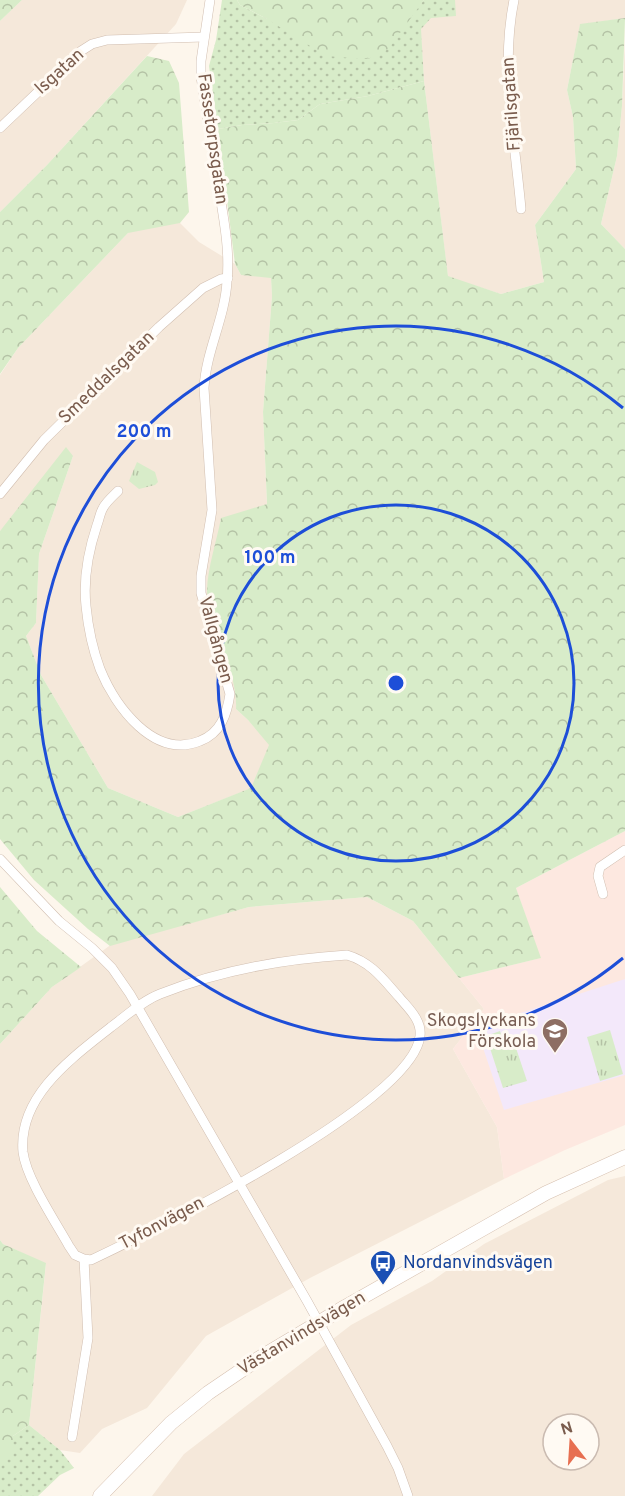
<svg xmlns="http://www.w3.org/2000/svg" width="625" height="1496" viewBox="0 0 625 1496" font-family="Overpass,sans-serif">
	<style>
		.residential { fill: #f5e8da; fill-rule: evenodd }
		.commercial { fill: #fde8e0 }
		.education { fill: #f3e8fa }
		.grass { fill: url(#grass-dots) }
		.forest { fill: url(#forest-crowns) }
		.park { fill: url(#park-tufts) }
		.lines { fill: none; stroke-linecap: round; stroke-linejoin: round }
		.street-casing { stroke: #d1beb0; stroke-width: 10 }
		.secondary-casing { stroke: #d6c0b0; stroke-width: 15 }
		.street { stroke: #fff; stroke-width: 9 }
		.secondary { stroke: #fff; stroke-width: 14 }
		.ring { fill: none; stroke: #1d4ed8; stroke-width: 3 }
		.labels { text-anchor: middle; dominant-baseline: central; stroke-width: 6; stroke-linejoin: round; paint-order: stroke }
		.street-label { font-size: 18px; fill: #7a5c4d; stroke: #fffaf3 }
		.education-label { font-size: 18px; fill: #785e54; stroke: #fffaf3; text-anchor: end }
		.transit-label { font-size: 18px; fill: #164399; stroke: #fffaf3; text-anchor: start }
		.centre { fill: #1d4ed8; stroke: #fffaf3; stroke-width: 3 }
		.ring-label { font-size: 18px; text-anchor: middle; font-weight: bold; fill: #1d4ed8; stroke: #fffaf3; stroke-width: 6; stroke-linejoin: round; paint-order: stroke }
	</style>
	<defs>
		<pattern id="grass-dots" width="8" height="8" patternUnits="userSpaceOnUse" patternTransform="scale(1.5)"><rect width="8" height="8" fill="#d8ecc9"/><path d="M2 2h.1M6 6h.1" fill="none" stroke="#b4c2a5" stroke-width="1.8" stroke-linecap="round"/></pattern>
		<pattern id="forest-crowns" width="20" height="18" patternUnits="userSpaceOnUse" patternTransform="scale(1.5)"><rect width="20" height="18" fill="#d8ecc9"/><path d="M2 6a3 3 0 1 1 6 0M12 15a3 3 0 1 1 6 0" fill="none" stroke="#b4c2a5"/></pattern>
		<pattern id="park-tufts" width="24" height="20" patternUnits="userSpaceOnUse" patternTransform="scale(1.5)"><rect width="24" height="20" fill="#d8ecc9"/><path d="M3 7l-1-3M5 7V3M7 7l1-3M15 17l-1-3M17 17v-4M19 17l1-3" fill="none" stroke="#b4c2a5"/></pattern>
	</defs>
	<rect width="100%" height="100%" fill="#fdf6ec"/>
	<g class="residential">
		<path d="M 22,0 L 187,0 L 176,24 L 47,165 L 0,212 L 0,21 Z"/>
		<path d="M 424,0 L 625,0 L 625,18 L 580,25 L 567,90 L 573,117 L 576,169 L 535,225 L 544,282 L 501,294 L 448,277 L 424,81 L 419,6 Z"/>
		<path d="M 625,43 L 625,249 L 601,224 L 617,156 L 622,106 Z"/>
		<path d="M 180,223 L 199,242 L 235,264 L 241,275 L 271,277 L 272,296 L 263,412 L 267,505 L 246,511 L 211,612 L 237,692 L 236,709 L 248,720 L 270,745 L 252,788 L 178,817 L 108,788 L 41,675 L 26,636 L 36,623 L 39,554 L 73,456 L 0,531 L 0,375 L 18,348 L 128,233 L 143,224 Z"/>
		<path d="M 367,897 L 413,921 L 484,1009 L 453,1049 L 497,1127 L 504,1179 L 310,1278 L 206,1336 L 147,1408 L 102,1429 L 80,1453 L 60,1450 L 29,1425 L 46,1264 L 3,1244 L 0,1240 L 0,1044 L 52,987 L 112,944 L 249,907 Z"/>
		<path d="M 625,1176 L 625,1496 L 152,1496 L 184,1454 L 351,1325 L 432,1281 L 484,1244 L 608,1180 ZM 553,1424 L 589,1424 L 589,1460 L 553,1460 Z"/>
	</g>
	<path class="commercial" d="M 625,831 L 625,1125 L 565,1150 L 504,1179 L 497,1127 L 453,1049 L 484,1009 L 459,978 L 540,958 L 516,888 Z"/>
	<path class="education" d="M 625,979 L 625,1075 L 504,1110 L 478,1033 L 505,1018 Z"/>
	<g class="grass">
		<path d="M 222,0 L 237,0 L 240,5 L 267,19 L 419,6 L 424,0 L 455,0 L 456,16 L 431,18 L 421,29 L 424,81 L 368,96 L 320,104 L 298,120 L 274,123 L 242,125 L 218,129 L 209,66 L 216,40 Z"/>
		<path d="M 29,1425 L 60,1450 L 74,1468 L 60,1475 L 38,1496 L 0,1496 L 0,1457 L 13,1457 L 13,1436 Z"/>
	</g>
	<g class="forest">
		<path d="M 0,0 L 22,0 L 0,21 Z"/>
		<path d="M 237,0 L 424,0 L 389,48 L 379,56 L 365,59 L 326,56 L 267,19 L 240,5 Z"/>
		<path d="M 625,18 L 622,106 L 617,156 L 601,224 L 625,249 L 625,831 L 516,888 L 541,958 L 459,978 L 413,921 L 367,897 L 249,907 L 110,946 L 88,929 L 34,880 L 0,839 L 0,531 L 66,447 L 73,456 L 39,554 L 36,623 L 26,636 L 41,675 L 108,788 L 178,817 L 251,788 L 269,745 L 248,720 L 236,709 C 238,668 208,632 207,591 C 207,569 217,540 221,518 L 267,504 L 263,412 L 272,296 L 271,278 L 241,275 L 235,264 L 218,129 L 242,125 L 274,123 L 298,120 L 320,104 L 368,96 L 424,81 L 448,276 L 501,294 L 544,282 L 535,225 L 576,169 L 573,117 L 567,90 L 580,24 Z"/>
		<path d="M 147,56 L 169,61 L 179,83 L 189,212 L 180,223 L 128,233 L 18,348 L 0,374 L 0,212 L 47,165 Z"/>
		<path d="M 0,887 L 37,931 L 81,967 L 52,987 L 0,1044 Z"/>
		<path d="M 0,1240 L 3,1244 L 46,1263 L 29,1425 L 13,1436 L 13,1457 L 0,1457 Z"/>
	</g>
	<g class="park">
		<path d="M 137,462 L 155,472 L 158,482 L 155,485 L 139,489 L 129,481 Z"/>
		<path d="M 610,1030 L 623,1074 L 600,1081 L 587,1037 Z"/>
		<path d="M 500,1031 L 506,1050 L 516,1048 L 527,1081 L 503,1088 L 486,1036 Z"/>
	</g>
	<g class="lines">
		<g class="street-casing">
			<g id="street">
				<path d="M 514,0 C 500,68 515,140 521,209"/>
				<path d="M 0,128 L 81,51 L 92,44 L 107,40 L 204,37"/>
				<path d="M 118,491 C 113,496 106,502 103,508 C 100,513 99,520 97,525 C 88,552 83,578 86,606 C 88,627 93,650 100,669 C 115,706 154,760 200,741 C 221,733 227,714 230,694 L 201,593 L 201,576 L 212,510 L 204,388 C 206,351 225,318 227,281 C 230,251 224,220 219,190 C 213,152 207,115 201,77 L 201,61 L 210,0"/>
				<path d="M 0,494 L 44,440 L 159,327 L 203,288 L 221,279 L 228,278"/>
				<path d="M 0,859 L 59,921 L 92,948 L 112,968 L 130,994 L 307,1301 L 387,1446 L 398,1468 L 408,1496"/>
				<path d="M 603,894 L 598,876 L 600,867 L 625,850"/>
				<path d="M 72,1437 L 88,1338 L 84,1259 L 75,1255 L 69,1246 C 55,1221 26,1178 23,1152 C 18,1096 72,1058 111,1027 C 126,1016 142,1001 160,994 C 218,971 284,959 347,955 C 371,962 383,979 399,997 C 408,1008 422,1020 420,1036 C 413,1103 154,1230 91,1260 L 84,1259"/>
			</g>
		</g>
		<g class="secondary-casing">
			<path id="secondary" d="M 100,1496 L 171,1423 L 208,1393 L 258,1359 L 345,1307 L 546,1193 L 625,1157"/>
		</g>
		<use href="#street" class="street"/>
		<use href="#secondary" class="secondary"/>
	</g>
	<g class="ring">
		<circle cx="396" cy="683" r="178"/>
		<path d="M623 958A357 357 0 1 1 623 408"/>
	</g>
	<defs>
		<g id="school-pin" transform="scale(1.35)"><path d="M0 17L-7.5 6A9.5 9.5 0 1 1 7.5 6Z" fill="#8d6e63" stroke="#fffaf3"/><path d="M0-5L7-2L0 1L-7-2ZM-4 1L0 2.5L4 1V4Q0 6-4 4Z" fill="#fff"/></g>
		<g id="bus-pin" transform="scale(1.35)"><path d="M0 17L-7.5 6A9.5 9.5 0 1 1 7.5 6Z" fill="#1a4fb4" stroke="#fffaf3"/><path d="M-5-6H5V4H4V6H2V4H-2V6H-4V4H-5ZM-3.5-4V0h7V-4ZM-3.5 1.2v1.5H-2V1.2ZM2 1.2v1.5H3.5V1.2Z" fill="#fff"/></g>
	</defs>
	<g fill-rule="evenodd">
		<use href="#school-pin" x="555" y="1031"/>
		<use href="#bus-pin" x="383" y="1263"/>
	</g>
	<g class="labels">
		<g class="street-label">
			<text transform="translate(60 72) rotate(-42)">Isgatan</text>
			<text transform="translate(512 104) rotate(-94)">Fjärilsgatan</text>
			<text transform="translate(212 139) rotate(82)">Fassetorpsgatan</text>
			<text transform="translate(107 378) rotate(-44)">Smeddalsgatan</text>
			<text transform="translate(215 640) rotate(75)">Vallgången</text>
			<text transform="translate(162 1224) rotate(-28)">Tyfonvägen</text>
			<text transform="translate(302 1334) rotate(-31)">Västanvindsvägen</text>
		</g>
		<g class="education-label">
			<text x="536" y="1021">Skogslyckans<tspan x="536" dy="21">Förskola</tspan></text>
		</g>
		<g class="transit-label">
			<text x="403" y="1263">Nordanvindsvägen</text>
		</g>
	</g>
	<circle cx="396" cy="683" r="9" class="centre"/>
	<g class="ring-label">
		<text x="144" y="437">200 m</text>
		<text x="270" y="563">100 m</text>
	</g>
	<g transform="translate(571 1442) rotate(343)"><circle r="28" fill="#fffaf3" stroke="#cabbb1" stroke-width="1.5"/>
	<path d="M0-4.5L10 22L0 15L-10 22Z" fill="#e76f51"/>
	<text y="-9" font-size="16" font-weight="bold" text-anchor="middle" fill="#7a5c4d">N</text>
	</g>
</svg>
